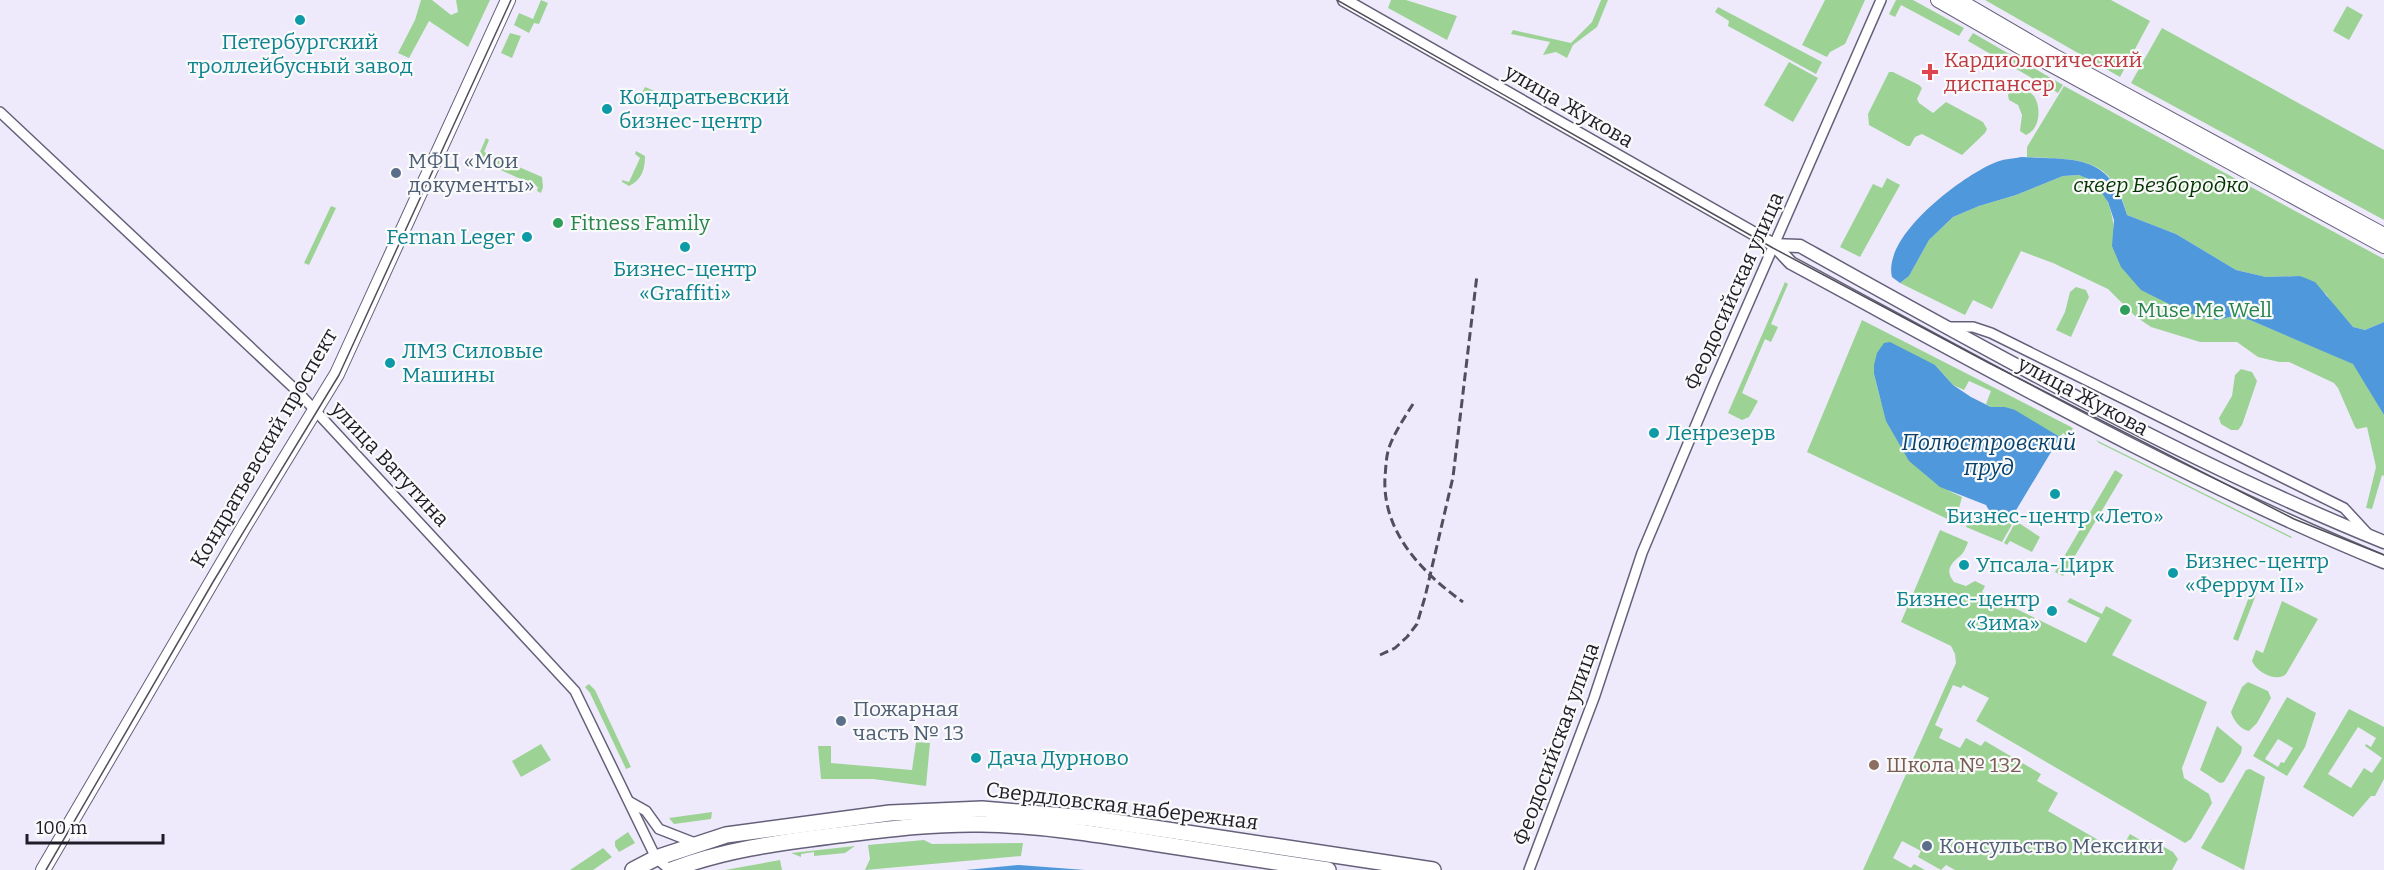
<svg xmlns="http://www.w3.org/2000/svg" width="2384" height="870" viewBox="0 0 2384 870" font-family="Bitter,serif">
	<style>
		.green { fill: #9cd395; fill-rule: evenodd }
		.water { fill: #4e98db }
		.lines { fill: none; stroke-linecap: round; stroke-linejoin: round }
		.minor-casing { stroke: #656079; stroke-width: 12 }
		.tertiary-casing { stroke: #656079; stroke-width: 15 }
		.secondary-casing { stroke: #656079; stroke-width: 16 }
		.primary-casing { stroke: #656079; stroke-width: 18 }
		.minor { stroke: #fff; stroke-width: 9 }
		.tertiary { stroke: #fff; stroke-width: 12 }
		.secondary { stroke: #fff; stroke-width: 14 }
		.primary { stroke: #fff; stroke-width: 15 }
		.tram { stroke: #524f5c; stroke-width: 1.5 }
		.rail { stroke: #524f5c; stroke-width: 3; stroke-dasharray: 9 4.5; stroke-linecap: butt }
		.culture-dot { fill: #0f9aa8; stroke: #fafafa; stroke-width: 2 }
		.health-dot { fill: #e0444e; stroke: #fafafa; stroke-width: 2 }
		.service-dot { fill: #5c6f8a; stroke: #fafafa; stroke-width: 2 }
		.leisure-dot { fill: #2e9e5b; stroke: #fafafa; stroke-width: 2 }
		.education-dot { fill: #8d6e63; stroke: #fafafa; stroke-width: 2 }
		.labels { text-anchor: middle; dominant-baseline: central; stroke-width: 4.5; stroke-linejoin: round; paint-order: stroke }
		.culture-label { font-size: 21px; fill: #0d838f; stroke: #fafafa; text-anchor: start }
		.health-label { font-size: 21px; fill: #be3a42; stroke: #fafafa; text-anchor: start }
		.street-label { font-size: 21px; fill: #1f1d28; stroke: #fafafa }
		.service-label { font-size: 21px; fill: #4e5e75; stroke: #fafafa; text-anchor: start }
		.park-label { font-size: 21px; font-style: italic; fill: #043401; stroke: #fafafa }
		.leisure-label { font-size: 21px; fill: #27864d; stroke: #fafafa; text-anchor: start }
		.education-label { font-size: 21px; fill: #785e54; stroke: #fafafa; text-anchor: start }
		.water-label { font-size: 22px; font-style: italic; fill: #07416c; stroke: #fafafa }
	</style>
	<rect width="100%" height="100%" fill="#eeeafc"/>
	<g class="green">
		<path d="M 421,0 L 432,0 L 451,15 L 458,12 L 456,0 L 490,0 L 468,47 L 429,21 L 409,58 L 398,53 L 415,20 Z"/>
		<path d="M 541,0 L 548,3 L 539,24 L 534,23 L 529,33 L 514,25 L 519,13 L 533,19 Z"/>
		<path d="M 1391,0 L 1406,0 L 1457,16 L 1447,40 L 1388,8 Z"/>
		<path d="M 1601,0 L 1608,0 L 1597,27 L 1573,45 L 1567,58 L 1556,52 L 1543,55 L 1550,42 L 1511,34 L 1513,30 L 1571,43 L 1592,22 Z"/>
		<path d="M 1825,0 L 1865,0 L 1845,44 L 1830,52 L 1827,57 L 1802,45 Z"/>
		<path d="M 1896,0 L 1913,0 L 1964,28 L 1959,36 L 1901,5 L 1895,17 L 1889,14 Z"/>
		<path d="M 1985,0 L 2111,0 L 2150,21 L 2120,77 Z"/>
		<path d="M 2347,6 L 2363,15 L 2349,40 L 2333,31 Z"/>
		<path d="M 1718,7 L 1822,62 L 1816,74 L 1728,26 L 1729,21 L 1715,12 Z"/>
		<path d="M 2162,28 L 2384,150 L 2384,220 L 2131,83 Z"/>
		<path d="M 510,33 L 521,36 L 512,58 L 501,53 Z"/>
		<path d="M 1973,33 L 2063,85 L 2058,93 L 1968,41 Z"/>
		<path d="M 1789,62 L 1818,78 L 1793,122 L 1764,105 Z"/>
		<path d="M 1889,72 L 1893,72 L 1919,85 L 1922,88 L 1917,99 L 1919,103 L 1933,113 L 1946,102 L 1983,122 L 1987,129 L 1985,133 L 1962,155 L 1922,134 L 1915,137 L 1910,146 L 1907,146 L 1869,125 L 1868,114 Z"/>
		<path d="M 2017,85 C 2024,89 2033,92 2036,100 C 2041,111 2039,130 2026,135 L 2020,131 L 2022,115 L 2018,105 L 2009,100 L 2008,95 L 2012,87 Z"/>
		<path d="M 2064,86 L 2384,259 L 2384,322 L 2365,330 L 2353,327 L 2334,306 L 2326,294 L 2300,276 L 2266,277 L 2236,270 L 2176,234 L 2127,215 C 2113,155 2078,160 2027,157 L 2027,147 Z"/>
		<path d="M 645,87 L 657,92 L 657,102 C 651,108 646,105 638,101 Z"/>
		<path d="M 486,138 L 489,140 L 484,152 L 542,177 L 543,187 L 541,193 L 537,191 L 538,187 L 477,159 Z"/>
		<path d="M 636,151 L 645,156 C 645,169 642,180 629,186 L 622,182 L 622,180 L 629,182 L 640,158 L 635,154 Z"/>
		<path d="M 2079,175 C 2083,176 2089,178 2093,180 C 2106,189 2114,217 2114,232 L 2217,320 L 2234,316 L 2250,320 L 2354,364 L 2384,415 L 2384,476 L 2382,475 L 2372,509 L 2366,508 L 2376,467 L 2367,427 L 2357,429 L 2355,427 L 2338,388 L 2334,383 L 2289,362 L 2279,362 L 2258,357 L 2237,342 L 2200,342 L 2151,327 L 2135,316 L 2108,289 L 2053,263 L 2021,251 L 1992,309 L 1973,300 L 1965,315 L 1900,283 L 1909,276 L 1929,240 L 1953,217 L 1979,206 L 2016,195 L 2063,176 Z"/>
		<path d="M 1887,178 L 1900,185 L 1860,257 L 1840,247 L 1873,184 L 1882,188 Z"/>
		<path d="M 331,206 L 336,208 L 309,265 L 304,263 Z"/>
		<path d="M 1785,282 L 1788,284 L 1771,324 L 1778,327 L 1771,342 L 1765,339 L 1742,393 L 1758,401 L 1749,417 L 1742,420 L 1728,413 Z"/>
		<path d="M 2076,287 L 2086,290 L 2089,297 L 2071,337 L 2056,330 L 2065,312 L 2070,292 Z"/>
		<path d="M 1862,320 L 2073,428 L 2068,437 L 2063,433 L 2060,437 L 2005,407 L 1991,407 L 1986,404 L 1991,391 L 1969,381 L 1964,390 L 1953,385 L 1935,365 L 1874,374 C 1887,431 1906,472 1962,497 L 1959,508 L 1960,511 L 1968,513 L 1962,526 L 1807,452 Z"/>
		<path d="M 2241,369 L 2252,372 L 2257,381 L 2242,425 L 2238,430 L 2231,430 L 2221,424 L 2219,418 L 2232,396 L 2235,375 Z"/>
		<path d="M 2096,440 L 2292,537 L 2291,538 L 2099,443 Z"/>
		<path d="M 2115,470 L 2123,475 L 2063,576 L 2055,572 Z"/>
		<path d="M 1971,514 L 1974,514 L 1972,518 L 1981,522 L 1989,519 L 1991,515 L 2009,523 L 2012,519 L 2014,521 L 2002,542 L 1966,527 Z"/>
		<path d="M 2016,521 L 2040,537 L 2032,552 L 2010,541 L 2007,545 L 2004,543 Z"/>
		<path d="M 1940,530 L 1968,542 C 1966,547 1964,553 1960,556 C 1950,564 1945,571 1954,582 L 1966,586 L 1975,581 L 1985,586 L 1982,592 L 2086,643 L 2100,618 L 2067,602 L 2070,598 L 2102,614 L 2106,606 L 2132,620 L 2112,655 L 2207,702 L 2182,768 L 2184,778 L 2209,794 L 2212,803 L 2191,839 L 2185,843 L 1976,721 L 1989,698 L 1963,685 L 1961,688 L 1953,685 L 1935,725 L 1943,729 L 1939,738 L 1960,748 L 1966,738 L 1981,746 L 1985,741 L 2041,774 L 2037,781 L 2058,793 L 2048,811 L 2119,852 L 2130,834 L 2147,844 L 2150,839 L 2173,852 L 2178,859 L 2172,870 L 1955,870 L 1946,865 L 1941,870 L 1918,857 L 1921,851 L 1902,841 L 1893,858 L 1911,868 L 1914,864 L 1925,870 L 1863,870 L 1956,663 L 1955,654 L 1951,646 L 1901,622 Z"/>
		<path d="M 2252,589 L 2257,592 L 2238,641 L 2233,639 Z"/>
		<path d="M 2282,601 L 2318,619 L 2286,674 C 2277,683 2256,672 2252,661 L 2256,650 L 2263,653 Z"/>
		<path d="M 2248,682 L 2268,691 L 2271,698 L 2257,723 L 2249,731 C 2241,730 2233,720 2231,712 L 2242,687 Z"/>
		<path d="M 589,684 L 595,690 L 631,767 L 626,769 L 590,693 L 585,687 Z"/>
		<path d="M 2287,697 L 2316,713 L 2305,747 L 2287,776 L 2253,756 ZM 2278,739 L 2293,748 L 2284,763 L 2281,762 L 2278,767 L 2265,759 Z"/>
		<path d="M 2349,709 L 2384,727 L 2384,779 L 2375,796 L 2371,796 L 2353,817 L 2303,787 ZM 2358,727 L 2376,738 L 2371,747 L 2366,744 L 2365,746 L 2382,758 L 2372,773 L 2364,768 L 2351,788 L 2328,774 Z"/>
		<path d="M 2217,726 L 2242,747 L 2241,753 L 2224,782 L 2220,783 L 2200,770 Z"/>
		<path d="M 916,742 L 930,743 L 926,786 L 873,779 L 821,779 L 818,746 L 831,746 L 831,763 L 912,770 Z"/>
		<path d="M 541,744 L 551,760 L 521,777 L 512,761 Z"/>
		<path d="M 2250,769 L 2265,777 L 2244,870 L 2201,848 L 2246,770 Z"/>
		<path d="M 712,812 L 711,819 L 674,824 L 669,818 Z"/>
		<path d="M 628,832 L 635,843 L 619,852 L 615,846 L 615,841 Z"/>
		<path d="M 924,840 L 932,844 L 1023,843 L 1021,856 L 865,870 L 870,859 L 868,845 Z"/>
		<path d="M 855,846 L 845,853 L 814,856 L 814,852 L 801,854 L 801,857 L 791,853 Z"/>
		<path d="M 603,848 L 612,857 L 593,870 L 570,870 Z"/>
		<path d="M 780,860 L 782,870 L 788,870 L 725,870 Z"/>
	</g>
	<g class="water">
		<path d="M 2021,157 C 2076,160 2110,153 2127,215 L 2176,234 L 2236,270 L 2266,277 L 2300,276 L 2315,282 L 2353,327 L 2365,330 L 2384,322 L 2384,415 L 2353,364 L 2250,320 L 2234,316 L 2217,320 L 2185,312 L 2141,290 L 2121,267 L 2112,246 L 2114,220 L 2108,202 L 2094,181 L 2079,175 L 2063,176 L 2016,195 L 1979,206 L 1953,217 L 1929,240 L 1909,276 L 1900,283 L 1892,277 C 1882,236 1961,177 1994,163 C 2002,159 2012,159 2021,157 Z"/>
		<path d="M 1890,342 L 1935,365 L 1953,385 L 1971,397 L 1991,407 L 2005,407 L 2015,410 L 2060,437 L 2009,522 L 1991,514 L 1986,505 L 1940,487 L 1909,461 L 1886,421 L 1874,374 L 1874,365 L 1877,353 L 1884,343 Z"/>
		<path d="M 1019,865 L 1085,870 L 966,870 Z"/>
	</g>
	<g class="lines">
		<g class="minor-casing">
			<g id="minor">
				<path d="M 0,112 L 298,392 L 575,691 L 656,858 L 670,870"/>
				<path d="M 1946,327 L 1973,327 L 1991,333 L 2344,508 L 2369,535"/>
				<path d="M 630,802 L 646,811 L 659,829 L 695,843"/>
				<path d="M 1529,870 L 1594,698 L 1642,553 L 1714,382 L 1881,0"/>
			</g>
		</g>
		<g class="tertiary-casing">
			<g id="tertiary">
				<path d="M 1344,0 L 1774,245 L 1791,263 C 1986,368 2179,478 2384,562"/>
				<path d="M 1774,245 L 1800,246 C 1990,352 2182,460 2384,542"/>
			</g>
		</g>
		<g class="secondary-casing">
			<g id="secondary">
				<path d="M 1938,0 L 2050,64 L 2384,246"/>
				<path d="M 1958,0 L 2054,56 L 2384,235"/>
				<path d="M 43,870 L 245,525 L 337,374 L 508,0"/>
			</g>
		</g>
		<g class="primary-casing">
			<g id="primary">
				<path d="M 633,870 L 656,858 L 726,835 L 890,813 L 982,809 L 1088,818 L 1433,870"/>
				<path d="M 671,870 C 723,850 776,843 831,836 C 881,830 930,823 981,824 C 1039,825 1096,834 1153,843 C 1211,852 1270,861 1328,870"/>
			</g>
		</g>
		<use href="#minor" class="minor"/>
		<use href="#tertiary" class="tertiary"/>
		<use href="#secondary" class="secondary"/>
		<use href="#primary" class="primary"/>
		<g class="tram">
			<path d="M 1337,0 L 1773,248 L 1989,363 L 2294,519 L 2384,555"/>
			<path d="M 46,870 L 213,582 L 339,375 L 511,0"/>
		</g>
		<g class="rail">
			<path d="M 1413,404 C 1405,417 1396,430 1390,445 C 1386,455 1386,466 1385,477 C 1382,531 1421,572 1463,602"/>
			<path d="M 1380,655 L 1395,648 L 1407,637 L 1417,624 L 1425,597 L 1453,477 L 1477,275"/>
		</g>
	</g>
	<g class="culture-dot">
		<circle cx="300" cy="20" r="6"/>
		<circle cx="607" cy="109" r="6"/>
		<circle cx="527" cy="237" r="6"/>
		<circle cx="685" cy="247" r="6"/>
		<circle cx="390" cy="363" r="6"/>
		<circle cx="1654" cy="433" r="6"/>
		<circle cx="2055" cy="494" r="6"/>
		<circle cx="1964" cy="565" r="6"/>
		<circle cx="2173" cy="573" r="6"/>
		<circle cx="2052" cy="611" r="6"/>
		<circle cx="976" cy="758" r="6"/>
	</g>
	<path class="health-dot" d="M1927 63h6v6h6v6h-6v6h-6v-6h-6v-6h6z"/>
	<g class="service-dot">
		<circle cx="396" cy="173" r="6"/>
		<circle cx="841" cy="721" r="6"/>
		<circle cx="1927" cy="846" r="6"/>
	</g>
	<g class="leisure-dot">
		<circle cx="558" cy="223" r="6"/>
		<circle cx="2125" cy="310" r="6"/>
	</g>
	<circle class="education-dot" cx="1874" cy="765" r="6"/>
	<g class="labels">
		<g class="culture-label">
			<text x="300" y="42" text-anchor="middle">Петербургский<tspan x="300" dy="24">троллейбусный завод</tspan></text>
			<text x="619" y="97">Кондратьевский<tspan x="619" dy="24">бизнес-центр</tspan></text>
			<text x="515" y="237" text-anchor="end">Fernan Leger</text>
			<text x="685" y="269" text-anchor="middle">Бизнес-центр<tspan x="685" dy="24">«Graffiti»</tspan></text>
			<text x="402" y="351">ЛМЗ Силовые<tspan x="402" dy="24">Машины</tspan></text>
			<text x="1666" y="433">Ленрезерв</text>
			<text x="2055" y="516" text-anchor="middle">Бизнес-центр «Лето»</text>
			<text x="2185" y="561">Бизнес-центр<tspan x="2185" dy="24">«Феррум II»</tspan></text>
			<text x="1976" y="565">Упсала-Цирк</text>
			<text x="2040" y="599" text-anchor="end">Бизнес-центр<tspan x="2040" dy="24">«Зима»</tspan></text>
			<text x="988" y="758">Дача Дурново</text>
		</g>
		<g class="health-label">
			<text x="1944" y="60">Кардиологический<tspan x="1944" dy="24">диспансер</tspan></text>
		</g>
		<g class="street-label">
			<text transform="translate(1569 106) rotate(30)">улица Жукова</text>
			<text transform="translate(1734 291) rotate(-66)">Феодосийская улица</text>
			<text transform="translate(2083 396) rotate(28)">улица Жукова</text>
			<text transform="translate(264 448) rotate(-60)">Кондратьевский проспект</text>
			<text transform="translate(390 464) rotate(47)">улица Ватутина</text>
			<text transform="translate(1556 744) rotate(-70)">Феодосийская улица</text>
			<text transform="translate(1122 806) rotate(7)">Свердловская набережная</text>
		</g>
		<g class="service-label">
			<text x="408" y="161">МФЦ «Мои<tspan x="408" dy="24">документы»</tspan></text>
			<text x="853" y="709">Пожарная<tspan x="853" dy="24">часть № 13</tspan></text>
			<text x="1939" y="846">Консульство Мексики</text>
		</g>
		<g class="park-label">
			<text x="2161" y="185">сквер Безбородко</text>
		</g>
		<g class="leisure-label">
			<text x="570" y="223">Fitness Family</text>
			<text x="2137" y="310">Muse Me Well</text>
		</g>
		<g class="education-label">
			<text x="1886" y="765">Школа № 132</text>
		</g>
		<g class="water-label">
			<text x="1989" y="442">Полюстровский<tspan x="1989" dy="25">пруд</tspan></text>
		</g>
	</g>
	<path d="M27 834v9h136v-9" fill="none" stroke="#1f1d28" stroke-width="3"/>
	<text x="36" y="834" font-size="18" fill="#1f1d28" stroke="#fafafa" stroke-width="4.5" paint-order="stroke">100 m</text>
</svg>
